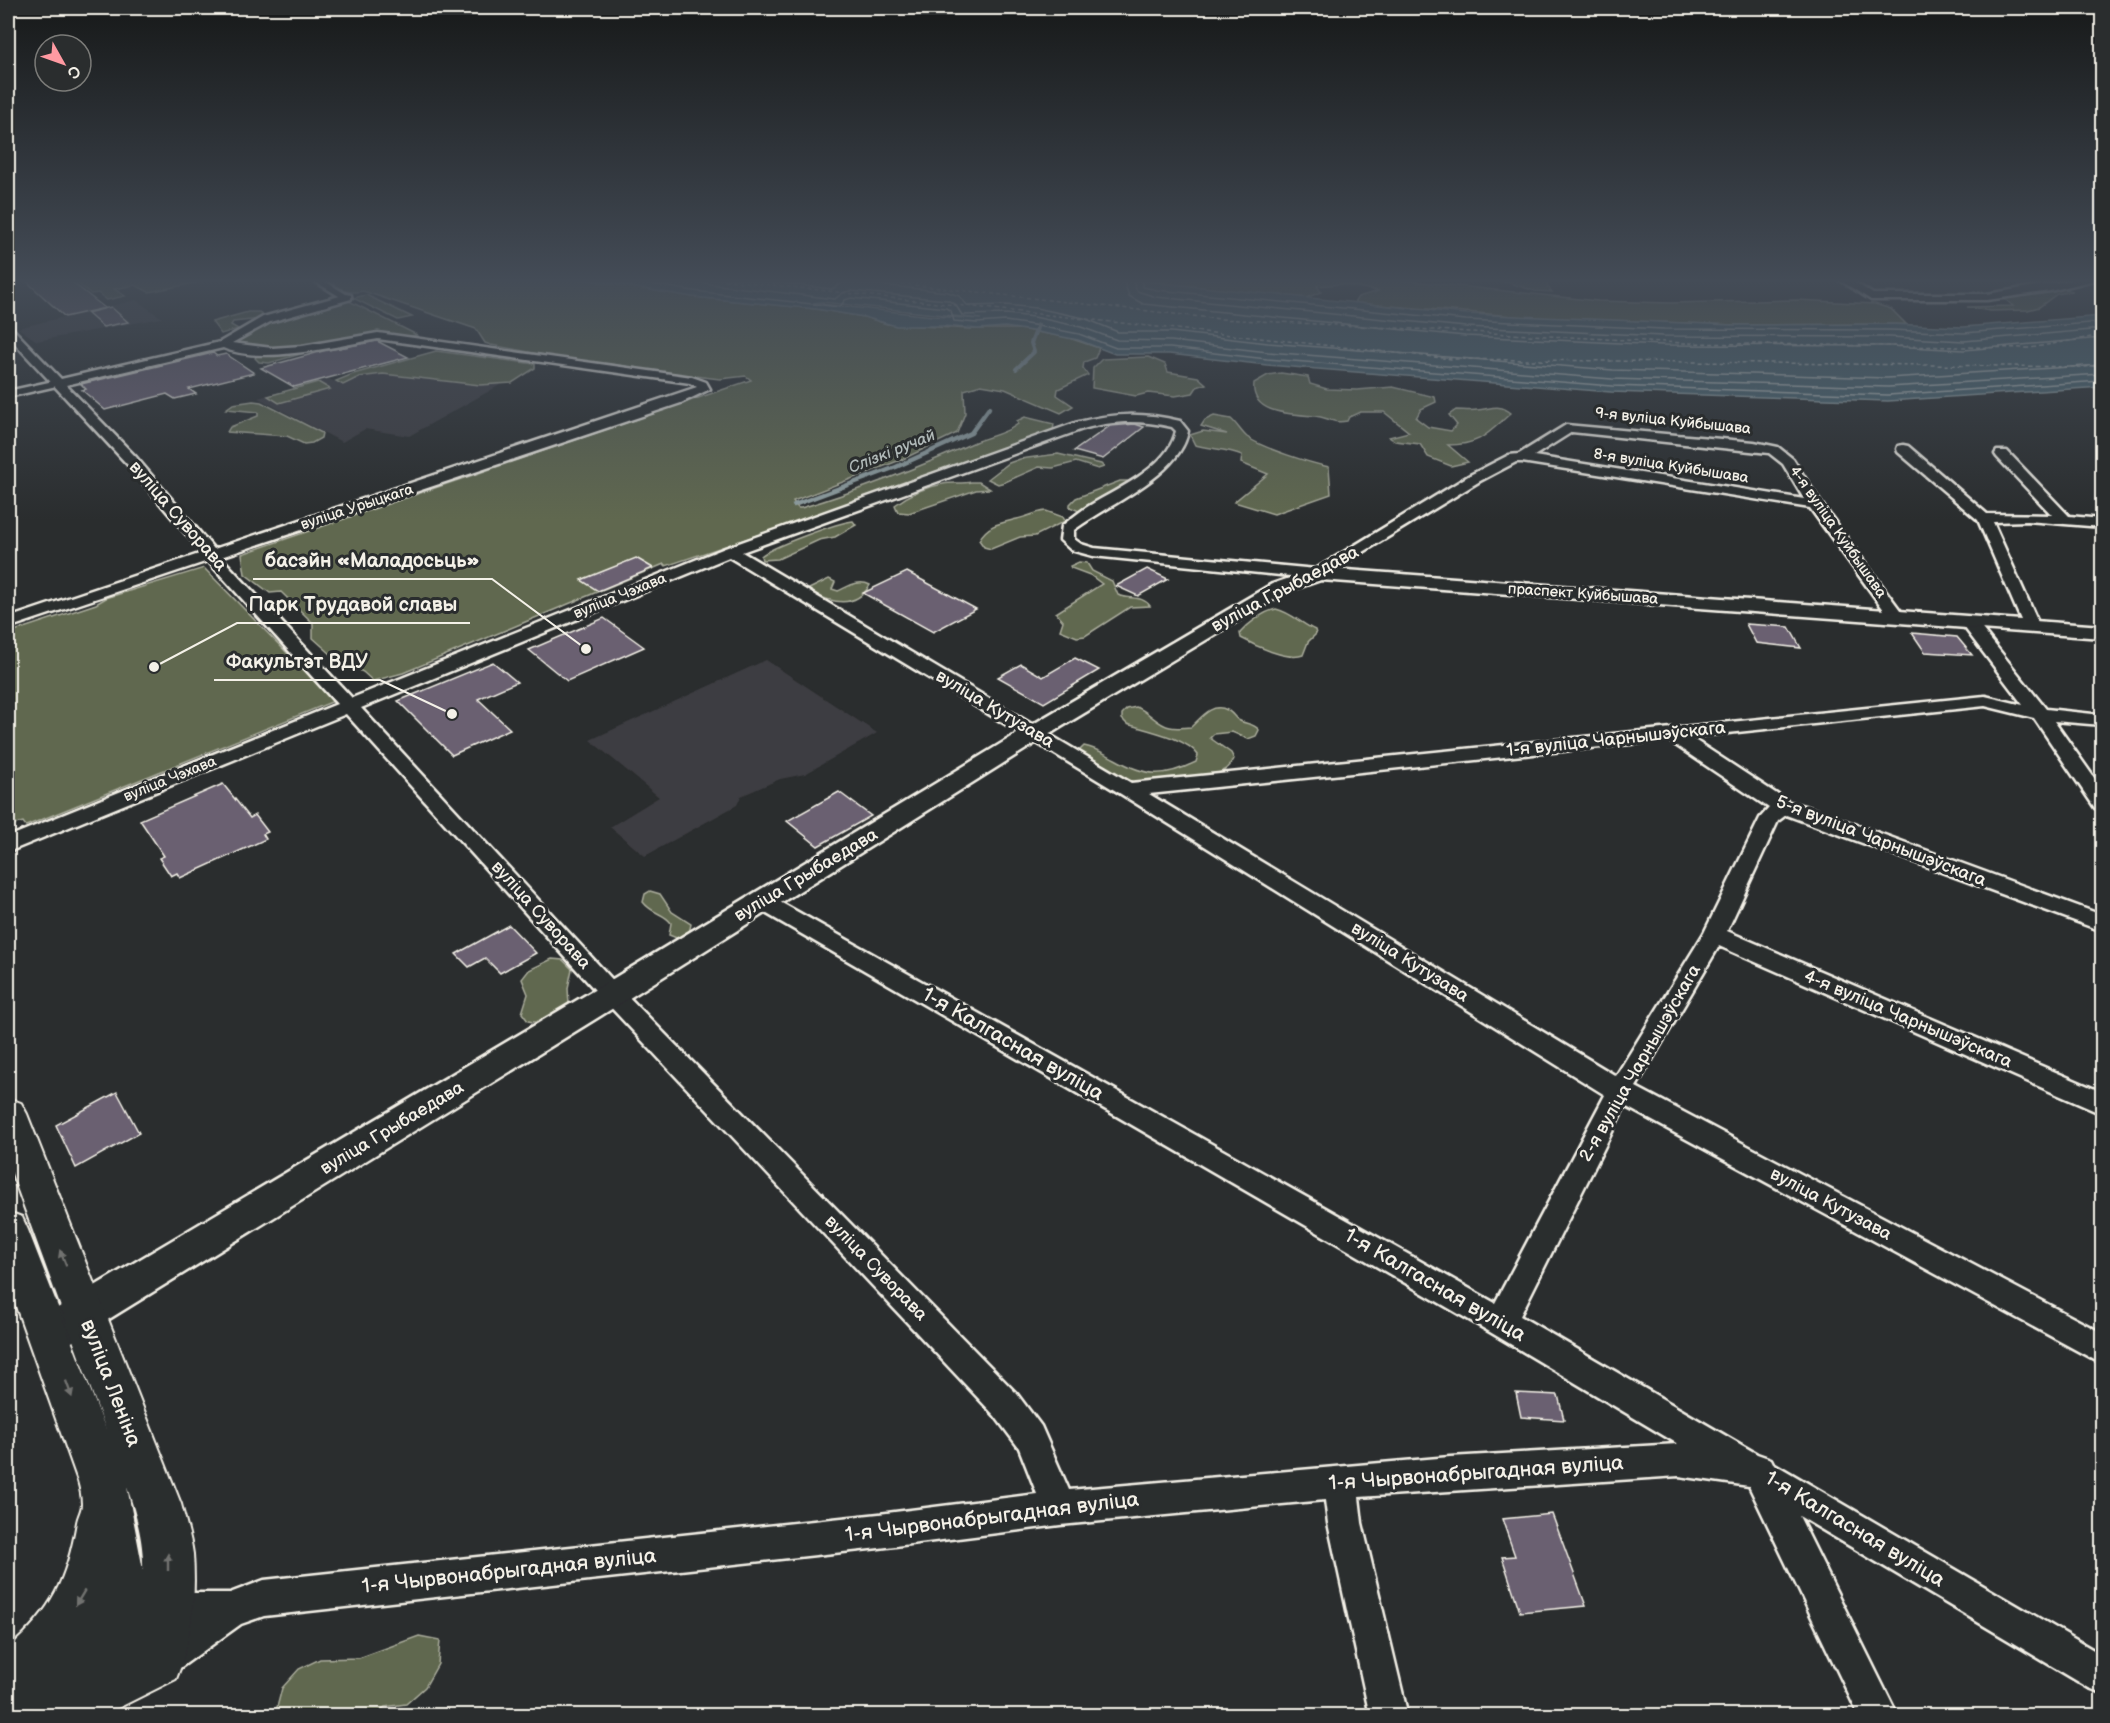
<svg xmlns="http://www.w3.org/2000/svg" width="2110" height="1723" viewBox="0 0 2110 1723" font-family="'Balsamiq Sans',sans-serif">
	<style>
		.built { fill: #3e3d42 }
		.green { fill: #60684f; stroke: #aaac9c; stroke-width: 1.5 }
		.water { fill: #4b6670; stroke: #8f9ea0; stroke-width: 1.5; fill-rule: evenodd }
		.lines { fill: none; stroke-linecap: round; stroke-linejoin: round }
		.shore { stroke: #b0b9b8; stroke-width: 1.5 }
		.stream-far1 { stroke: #8f9ea0; stroke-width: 4 }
		.stream { stroke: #8f9ea0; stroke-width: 4.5 }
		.ferry { stroke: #b0b9b8; stroke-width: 1.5; stroke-dasharray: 4 3; stroke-linecap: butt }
		.building { fill: #6b6171; stroke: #f4f1e8; stroke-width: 1.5 }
		.pedestrian-casing { stroke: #f4f1e8; stroke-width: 5 }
		.minor-casing { stroke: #f4f1e8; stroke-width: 5 }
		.tertiary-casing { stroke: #f4f1e8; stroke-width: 5 }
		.secondary-casing { stroke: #f4f1e8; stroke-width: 4 }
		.pedestrian { fill: #2a2d2e; fill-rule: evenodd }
		.minor { fill: #2a2d2e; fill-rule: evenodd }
		.tertiary { fill: #2a2d2e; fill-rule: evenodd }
		.secondary { fill: #2a2d2e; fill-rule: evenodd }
		.oneway { fill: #71726f }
		.labels { text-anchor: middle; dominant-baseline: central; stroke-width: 6; stroke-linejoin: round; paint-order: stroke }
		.far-street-label { font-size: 15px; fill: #f4f1e8; stroke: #2a2d2e }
		.far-water-label { font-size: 16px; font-style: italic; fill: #b0b9b8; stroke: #2a2d2e }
		.street-label { font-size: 18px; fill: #f4f1e8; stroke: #2a2d2e }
		.near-street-label { font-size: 21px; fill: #f4f1e8; stroke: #2a2d2e }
		.leader { fill: none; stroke: #f4f1e8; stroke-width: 2 }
		.callout-dot { fill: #f4f1e8; stroke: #2a2d2e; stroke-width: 2 }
		.callout-label { font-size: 20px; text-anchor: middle; font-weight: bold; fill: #f4f1e8; stroke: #2a2d2e; stroke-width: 6; stroke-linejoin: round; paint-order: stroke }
	</style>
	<rect width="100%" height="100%" fill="#2a2d2e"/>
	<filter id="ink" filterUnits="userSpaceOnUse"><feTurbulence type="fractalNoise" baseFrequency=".0167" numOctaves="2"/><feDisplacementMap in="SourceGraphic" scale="12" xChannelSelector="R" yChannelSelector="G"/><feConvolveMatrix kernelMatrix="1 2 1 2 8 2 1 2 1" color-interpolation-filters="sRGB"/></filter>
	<g filter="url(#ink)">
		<g class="built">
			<path d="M 136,300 L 162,318 L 37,341 L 18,328 Z"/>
			<path d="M 429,354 L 532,367 L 409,436 L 365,429 L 342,442 L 258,398 L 328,379 L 340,384 Z"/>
			<path d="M 766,660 L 877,733 L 805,774 L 780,779 L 741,796 L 737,805 L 645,856 L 610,827 L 659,797 L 590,740 Z"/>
		</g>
		<g class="green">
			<path d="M 72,279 L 215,279 L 149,292 L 135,285 L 114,289 L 125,296 L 107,300 L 98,293 L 91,294 Z"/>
			<path d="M 320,279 L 583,279 L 693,297 L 816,309 L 864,317 L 887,324 L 969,329 L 1020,329 L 1066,337 L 1099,348 L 1095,358 L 1084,362 L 1083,368 L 1088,375 L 1058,389 L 1057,395 L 1073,406 L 1061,413 L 1005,389 L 981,385 L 964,390 L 965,413 L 957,433 L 903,459 L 793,501 L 798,508 L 801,508 C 861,490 918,468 975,442 C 990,436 1005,434 1018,424 L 1017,421 L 1025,417 L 1054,424 L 1053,431 L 956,468 L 666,566 L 664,564 L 403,673 L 373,681 L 363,672 L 332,655 L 313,638 L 313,623 L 281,592 L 270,593 L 245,574 L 242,554 L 751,380 L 746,376 L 720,379 L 703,377 L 566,359 L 491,345 L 485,343 L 476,329 L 363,291 C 346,295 335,288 320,279 Z"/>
			<path d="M 1122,279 L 1394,279 L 1598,301 L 1671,303 L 1797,300 L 1875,304 L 1891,309 L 1906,324 L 1734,325 L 1526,317 L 1354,303 L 1358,297 L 1379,291 L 1340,284 L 1317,286 L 1321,292 L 1306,298 Z"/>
			<path d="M 1484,279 L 1541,279 L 1548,282 L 1547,286 L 1552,292 L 1535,291 L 1507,282 Z"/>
			<path d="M 2063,289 L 2073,291 L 2057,294 L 2039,307 L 2028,310 L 1990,311 L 1967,307 L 2013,306 L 2006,300 L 1996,299 L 2013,294 Z"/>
			<path d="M 366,295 L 412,317 L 398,320 L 353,298 Z"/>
			<path d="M 345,299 L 417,335 L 406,337 L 376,333 L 269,363 L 259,362 L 255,358 L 262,349 L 239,347 L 229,343 C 260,316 306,308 345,299 Z"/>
			<path d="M 248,312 L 259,312 L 269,318 L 233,322 L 231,325 L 238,329 L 221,334 L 212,322 Z"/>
			<path d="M 436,351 L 535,364 L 535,368 L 512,383 L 480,385 L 383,374 L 359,377 L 343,385 L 336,381 L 353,374 Z"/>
			<path d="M 1148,357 L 1165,364 L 1168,372 L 1198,377 L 1206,384 L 1197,387 L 1193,393 L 1175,396 L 1148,393 L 1136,396 L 1092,388 L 1093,368 L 1102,359 Z"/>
			<path d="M 1281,373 L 1308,377 L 1310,384 L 1327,389 L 1357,390 L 1393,387 L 1435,397 L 1436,402 L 1421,409 L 1416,418 L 1428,427 L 1451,431 L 1457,425 L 1449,415 L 1456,410 C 1463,410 1471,411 1477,410 C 1491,409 1499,403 1511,413 C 1488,433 1481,445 1448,445 L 1468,462 L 1451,466 L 1428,457 L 1420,444 L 1395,441 L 1389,437 L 1409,432 L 1384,412 L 1360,412 L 1349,417 L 1347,421 C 1332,424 1328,417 1315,416 C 1293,414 1250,415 1254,383 L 1268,375 Z"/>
			<path d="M 318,382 L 330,389 L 279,403 L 268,396 Z"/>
			<path d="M 253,401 L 261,402 L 316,430 L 322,433 L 321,438 L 312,443 L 304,444 L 287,436 L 227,432 L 230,427 L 258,416 L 258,412 L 226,409 L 233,404 Z"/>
			<path d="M 1214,416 L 1231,419 C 1237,424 1241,432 1247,437 C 1262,448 1310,463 1329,467 L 1331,494 L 1274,514 L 1234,502 L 1268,474 L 1241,463 L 1242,455 C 1228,449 1211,449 1195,445 L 1190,435 L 1203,431 L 1227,434 L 1201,426 L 1205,420 Z"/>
			<path d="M 1058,454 L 1101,464 L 1104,467 L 1098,469 L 1076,462 L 1053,468 L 1039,467 L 1005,482 L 998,484 L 988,479 L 1009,463 L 1020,459 Z"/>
			<path d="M 1120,481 L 1127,481 L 1129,485 L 1081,512 L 1070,507 L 1070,504 L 1076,498 Z"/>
			<path d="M 971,482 L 979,482 L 990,489 L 976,490 L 909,513 L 898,512 L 895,505 C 908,495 926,487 943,484 C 952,482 962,484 971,482 Z"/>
			<path d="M 1046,511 L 1063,517 L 1065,521 L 1035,536 L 1020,537 L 991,549 L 984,547 L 979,540 C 988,524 1001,523 1017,519 C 1027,517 1035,512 1046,511 Z"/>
			<path d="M 853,521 L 856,525 L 835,537 L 819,540 L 778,559 L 762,560 L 761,556 C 771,547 839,522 853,521 Z"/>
			<path d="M 1079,562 L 1087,563 L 1092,571 L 1112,581 L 1118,595 C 1129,600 1143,595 1150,606 L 1130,607 L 1085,636 L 1077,637 L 1060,630 L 1063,621 L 1056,613 L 1102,584 L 1090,575 L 1071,568 L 1070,566 Z"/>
			<path d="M 204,568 L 334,701 L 26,826 L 23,822 L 8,826 L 8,633 L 96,604 L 106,598 Z"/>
			<path d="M 829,579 L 835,582 L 832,589 L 838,591 C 849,586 859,579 870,585 C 855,610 831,602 810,593 L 809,589 Z"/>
			<path d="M 1276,609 C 1290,612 1302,624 1315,630 L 1316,634 L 1308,642 L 1303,655 C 1288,661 1255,646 1241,638 L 1240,633 C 1249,623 1263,612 1276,609 Z"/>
			<path d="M 1136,707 C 1149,711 1157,725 1170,727 C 1177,729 1184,727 1191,727 C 1201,718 1212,702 1227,710 C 1232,712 1234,717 1238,720 C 1246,725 1253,722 1259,730 L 1256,736 L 1248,739 L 1232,732 L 1214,734 L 1210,738 L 1231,753 L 1234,759 C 1232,763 1228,768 1225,770 C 1210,779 1150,785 1132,781 C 1113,777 1094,763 1079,751 L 1084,746 C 1096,748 1105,754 1115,759 C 1147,777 1163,778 1196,762 L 1198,755 C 1187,738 1146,730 1127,724 L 1122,719 L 1122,714 L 1127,709 Z"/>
			<path d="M 650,891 L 660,894 L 672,912 L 691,924 L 689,933 L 679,939 L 669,935 L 671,923 C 664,913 652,914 643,902 L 645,894 Z"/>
			<path d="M 552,959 L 563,960 L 572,969 L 568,988 L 569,1005 L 540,1023 L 528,1021 L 522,1013 L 528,994 L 522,979 L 529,970 Z"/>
			<path d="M 419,1636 L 440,1640 L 438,1664 L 425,1687 L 406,1704 L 385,1707 L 375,1715 L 275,1715 L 282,1688 L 299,1669 L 320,1659 L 359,1658 Z"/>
		</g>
		<path class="water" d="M 583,279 L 1122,279 L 1467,314 L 1734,325 L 1890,324 L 1963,327 L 2102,316 L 2102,387 L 1888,401 L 1611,392 L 1267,365 L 1169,354 L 1115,354 L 1078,340 L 1032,331 L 1005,327 L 978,329 L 943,326 L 896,326 L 864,317 L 816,309 L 693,297 ZM 822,302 L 981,319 L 933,316 L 813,303 Z"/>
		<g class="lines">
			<g class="shore">
				<path d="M 619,279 L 694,291 L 840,307 L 845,300 L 851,298 L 946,308 L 951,311 L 954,321 L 977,323 L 1005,321 L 1033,325 L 1079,334 L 1116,348 L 1170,348 L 1267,359 L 1612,386 L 1888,395 L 2102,381"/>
				<path d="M 668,279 L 835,299 L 844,292 L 851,291 L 947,300 L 955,304 L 962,315 L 1006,314 L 1034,317 L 1081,327 L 1117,340 L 1171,341 L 1268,352 L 1612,379 L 1888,387 L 2102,374"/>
				<path d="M 746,279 L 832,289 L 842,283 L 851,282 L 948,292 L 959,296 L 968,306 L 1006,305 L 1036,308 L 1084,318 L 1118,332 L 1171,332 L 1268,343 L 1613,370 L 1887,378 L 2102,365"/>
				<path d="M 1123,279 L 1129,296 L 1143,304 L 1465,336 L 1663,345 L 1890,346 L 1964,350 L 2102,338"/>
				<path d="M 1132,279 L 1137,291 L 1156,297 L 1466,327 L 1663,336 L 1890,337 L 1964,341 L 2102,329"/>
				<path d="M 1140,279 L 1143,287 L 1157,290 L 1466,320 L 1664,329 L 1890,330 L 1964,333 L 2102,322"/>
			</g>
			<path class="stream-far1" d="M 1016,369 L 1034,352 L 1031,343 L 1038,325"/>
			<path class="stream" d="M 794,505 L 896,467 L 971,433 L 989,408"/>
			<g class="ferry">
				<path d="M 717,279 L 1452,359 L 2084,367 L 2102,365"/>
				<path d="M 859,279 L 1220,319 L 1684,343 L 2030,348 L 2102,335"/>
			</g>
		</g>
		<g class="building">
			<path d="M 24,279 L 68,279 L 105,308 L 65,317 Z"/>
			<path d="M 111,307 L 128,322 L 103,327 L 87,313 Z"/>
			<path d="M 377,341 L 408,357 L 294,387 L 261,368 L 323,351 Z"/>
			<path d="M 213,353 L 217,356 L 226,354 L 254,373 L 189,389 L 196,394 L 175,399 L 167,394 L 105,410 L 82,390 L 86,389 L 81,384 Z"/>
			<path d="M 1135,424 L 1144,427 L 1103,459 L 1074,451 L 1110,426 Z"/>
			<path d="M 636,558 L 653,568 L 598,591 L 581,580 Z"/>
			<path d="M 1147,569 L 1168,579 L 1138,596 L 1116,586 Z"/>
			<path d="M 907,572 L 976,609 L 933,632 L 863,593 Z"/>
			<path d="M 604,618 L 644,647 L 567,681 L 529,650 Z"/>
			<path d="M 1746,624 L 1789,627 L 1801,648 L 1756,643 Z"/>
			<path d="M 1912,633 L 1957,637 L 1972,655 L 1925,652 Z"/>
			<path d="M 1075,658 L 1099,670 L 1044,703 L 998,677 L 1021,664 L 1043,677 Z"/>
			<path d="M 493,662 L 517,682 L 478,699 L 510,729 L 452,755 L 398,701 Z"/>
			<path d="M 223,784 L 250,818 L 255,815 L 268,832 L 263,834 L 266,839 L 180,878 L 177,873 L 171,876 L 159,858 L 164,856 L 140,820 Z"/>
			<path d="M 839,792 L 871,816 L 818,846 L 787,821 Z"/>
			<path d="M 509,925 L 536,953 L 500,973 L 485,958 L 469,967 L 456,954 Z"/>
			<path d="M 117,1092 L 139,1133 L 76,1168 L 56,1125 Z"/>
			<path d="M 1516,1393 L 1558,1395 L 1564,1420 L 1521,1417 Z"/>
			<path d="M 1552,1514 L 1586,1606 L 1520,1612 L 1502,1557 L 1515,1556 L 1502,1519 Z"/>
		</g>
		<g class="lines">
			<g class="pedestrian-casing">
				<g id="pedestrian">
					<path d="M 311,279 L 321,279 L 351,297 L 344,299 Z"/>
					<path d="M 58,380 L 63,383 L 61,385 L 8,397 L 8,391 Z"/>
				</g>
			</g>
			<g class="minor-casing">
				<g id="minor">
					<path d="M 1838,279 L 1850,279 L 1873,294 L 1987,294 L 2078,279 L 2098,279 L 2050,291 L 1987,300 L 1871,300 Z"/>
					<path d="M 347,294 L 351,295 L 351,299 L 270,322 L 232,343 L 272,348 L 302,346 L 378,333 L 692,377 L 706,382 L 710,389 L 681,403 L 221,557 L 352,698 L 725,548 L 1075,423 C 1112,413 1143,412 1180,421 L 1188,431 C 1181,475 1107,505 1074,530 L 1074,539 L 1081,544 L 1094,548 L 1316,569 L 1470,475 L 1509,455 L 1519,454 L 1566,425 L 1754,442 L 1778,447 L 1793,459 L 1821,503 L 1906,618 L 1904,621 L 1892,621 L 1810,508 L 1522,462 L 1516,462 L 1480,481 L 1319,579 L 1093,556 L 1071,550 L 1060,540 L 1062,526 C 1069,520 1077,514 1084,509 C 1113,490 1168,469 1176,431 L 1172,427 C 1141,420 1114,420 1083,429 L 742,552 L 1131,783 L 1985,696 L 2023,705 L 1961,623 L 1969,618 L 1975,620 L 2046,709 L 2102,715 L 2102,725 L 2054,721 L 2102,789 L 2102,809 L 2095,808 L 2034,718 L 1985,706 L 1690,737 L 1789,802 L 1811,808 L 2102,915 L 2102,931 L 1786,815 L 1778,821 L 1727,931 L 2102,1092 L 2102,1114 L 1719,946 L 1636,1087 L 2102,1333 L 2102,1364 L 1625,1106 L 1520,1316 L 1757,1454 L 1771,1459 L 1773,1463 L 2102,1655 L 2102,1693 L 2089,1688 L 1799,1516 L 1898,1716 L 1859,1716 L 1749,1486 L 1679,1476 L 1359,1497 L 1362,1523 L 1408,1716 L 1370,1716 L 1328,1523 L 1325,1500 L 1060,1525 L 879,1548 L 264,1616 L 241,1624 L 177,1670 L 164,1675 L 151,1670 L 146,1657 L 151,1644 L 173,1629 L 154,1624 L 149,1611 L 154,1598 L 167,1593 L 230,1593 L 264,1580 L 879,1514 L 1037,1494 L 1019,1448 L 995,1416 L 604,1000 L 346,714 L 8,852 L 8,837 L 337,704 L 208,561 L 8,628 L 8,618 L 202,553 L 126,463 L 8,336 L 8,327 L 12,328 L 61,379 L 220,342 L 263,317 ZM 378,339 L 690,383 L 697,387 L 214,549 L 136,457 L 66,385 L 223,348 C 262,365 336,346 378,339 ZM 1572,432 L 1769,453 L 1783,464 L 1804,499 L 1534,456 ZM 729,557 L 1121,794 L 1605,1095 L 1495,1303 L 771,897 L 763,894 L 755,897 L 752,902 L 755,907 L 1490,1332 L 1678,1444 L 1450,1457 L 1069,1490 L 1041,1426 L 1017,1394 L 620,988 L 361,708 ZM 1668,740 L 1769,808 L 1760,818 L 1704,933 L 1616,1076 L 1149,794 Z"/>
					<path d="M 1903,445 L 1908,446 L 1987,514 L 2052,515 L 1997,457 L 1995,454 L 1997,451 L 2007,451 L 2069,516 L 2102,519 L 2102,527 L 2027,521 L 1993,522 L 2040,627 L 2038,630 L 2032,632 L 2024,627 L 1978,520 L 1898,452 L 1897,449 L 1898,446 Z"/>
				</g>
			</g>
			<g class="tertiary-casing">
				<path id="tertiary" d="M 1319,568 L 2102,626 L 2102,638 L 1321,580 L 1286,592 L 1061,727 L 623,1002 L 62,1348 L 48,1354 L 34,1348 L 29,1335 L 34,1322 L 601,986 L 1045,717 L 1272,584 Z"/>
			</g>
			<g class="secondary-casing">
				<path id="secondary" d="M 8,1098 L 21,1103 L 27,1114 L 181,1504 C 185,1520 191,1538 193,1554 C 196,1596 192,1641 176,1679 L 102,1716 L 15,1716 L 17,1711 L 8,1709 L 8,1649 C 53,1610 67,1579 77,1522 C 78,1516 82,1510 82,1504 C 82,1497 80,1488 78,1481 L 8,1284 L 8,1212 L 22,1217 L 28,1230 L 106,1430 L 8,1163 ZM 127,1487 C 136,1513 144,1542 143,1570 Z"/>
			</g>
			<use href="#pedestrian" class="pedestrian"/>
			<use href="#minor" class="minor"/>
			<use href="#tertiary" class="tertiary"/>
			<use href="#secondary" class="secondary"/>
		</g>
		<defs><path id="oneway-solid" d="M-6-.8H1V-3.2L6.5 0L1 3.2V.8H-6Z" transform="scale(1.5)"/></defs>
		<g class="oneway">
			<use href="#oneway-solid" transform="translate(63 1258) rotate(-112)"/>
			<use href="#oneway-solid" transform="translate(69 1389) rotate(70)"/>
			<use href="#oneway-solid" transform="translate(168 1562) rotate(-90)"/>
			<use href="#oneway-solid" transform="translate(80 1598) rotate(121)"/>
		</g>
	</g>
	<linearGradient id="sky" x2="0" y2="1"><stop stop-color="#171919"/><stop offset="0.54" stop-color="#444c57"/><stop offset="1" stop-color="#444c57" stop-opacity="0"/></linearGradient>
	<rect width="2110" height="520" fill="url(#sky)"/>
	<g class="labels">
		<g class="far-street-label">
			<text transform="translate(1673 421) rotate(6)">9-я вуліца Куйбышава</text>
			<text transform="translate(1671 466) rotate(9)">8-я вуліца Куйбышава</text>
			<text transform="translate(357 507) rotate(-18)">вуліца Урыцкага</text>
			<text transform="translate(1838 532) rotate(55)">4-я вуліца Куйбышава</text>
			<text transform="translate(1583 594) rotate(4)">праспект Куйбышава</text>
			<text transform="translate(620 596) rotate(-22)">вуліца Чэхава</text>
			<text transform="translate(170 779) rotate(-22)">вуліца Чэхава</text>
		</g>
		<g class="far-water-label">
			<text transform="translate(892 452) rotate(-22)">Слізкі ручай</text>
		</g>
		<g class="street-label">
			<text transform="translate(178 516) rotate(49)">вуліца Суворава</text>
			<text transform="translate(1285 589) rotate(-28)">вуліца Грыбаедава</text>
			<text transform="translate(995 709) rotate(31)">вуліца Кутузава</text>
			<text transform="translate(1616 739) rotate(-6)">1-я вуліца Чарнышэўскага</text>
			<text transform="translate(1881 841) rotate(21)">5-я вуліца Чарнышэўскага</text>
			<text transform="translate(806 875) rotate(-31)">вуліца Грыбаедава</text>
			<text transform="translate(541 915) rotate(48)">вуліца Суворава</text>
			<text transform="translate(1410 962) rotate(32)">вуліца Кутузава</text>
			<text transform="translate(1908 1019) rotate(23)">4-я вуліца Чарнышэўскага</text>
			<text transform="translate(1640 1063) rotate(-60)">2-я вуліца Чарнышэўскага</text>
			<text transform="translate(392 1128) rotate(-31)">вуліца Грыбаедава</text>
			<text transform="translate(1831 1204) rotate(28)">вуліца Кутузава</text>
			<text transform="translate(876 1268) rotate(46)">вуліца Суворава</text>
		</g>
		<g class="near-street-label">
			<text transform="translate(1013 1044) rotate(30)">1-я Калгасная вуліца</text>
			<text transform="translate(1435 1285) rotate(30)">1-я Калгасная вуліца</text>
			<text transform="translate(111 1383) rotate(69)">вуліца Леніна</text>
			<text transform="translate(1476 1473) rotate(-4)">1-я Чырвонабрыгадная вуліца</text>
			<text transform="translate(992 1517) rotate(-7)">1-я Чырвонабрыгадная вуліца</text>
			<text transform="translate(1855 1529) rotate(31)">1-я Калгасная вуліца</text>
			<text transform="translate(509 1571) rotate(-6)">1-я Чырвонабрыгадная вуліца</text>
		</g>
	</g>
	<path class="leader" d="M586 649L492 579H253M154 667L237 623H470M452 714L380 680H214"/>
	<g class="callout-dot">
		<circle cx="586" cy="649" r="6"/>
		<circle cx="154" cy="667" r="6"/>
		<circle cx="452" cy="714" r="6"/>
	</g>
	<g class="callout-label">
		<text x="372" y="567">басэйн «Маладосьць»</text>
		<text x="353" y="611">Парк Трудавой славы</text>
		<text x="297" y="668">Факультэт ВДУ</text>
	</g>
	<rect width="2110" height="1723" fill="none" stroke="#2a2d2e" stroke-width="30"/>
	<rect x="15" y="15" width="2080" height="1693" fill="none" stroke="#f4f1e8" stroke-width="2" filter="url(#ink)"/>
	<g transform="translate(63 63) rotate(130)"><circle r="28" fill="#2a2d2e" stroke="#7b7b78" stroke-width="1.5"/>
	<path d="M0-4.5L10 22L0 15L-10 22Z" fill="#ff9aa2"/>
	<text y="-9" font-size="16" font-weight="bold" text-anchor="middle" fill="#f4f1e8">С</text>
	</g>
</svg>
